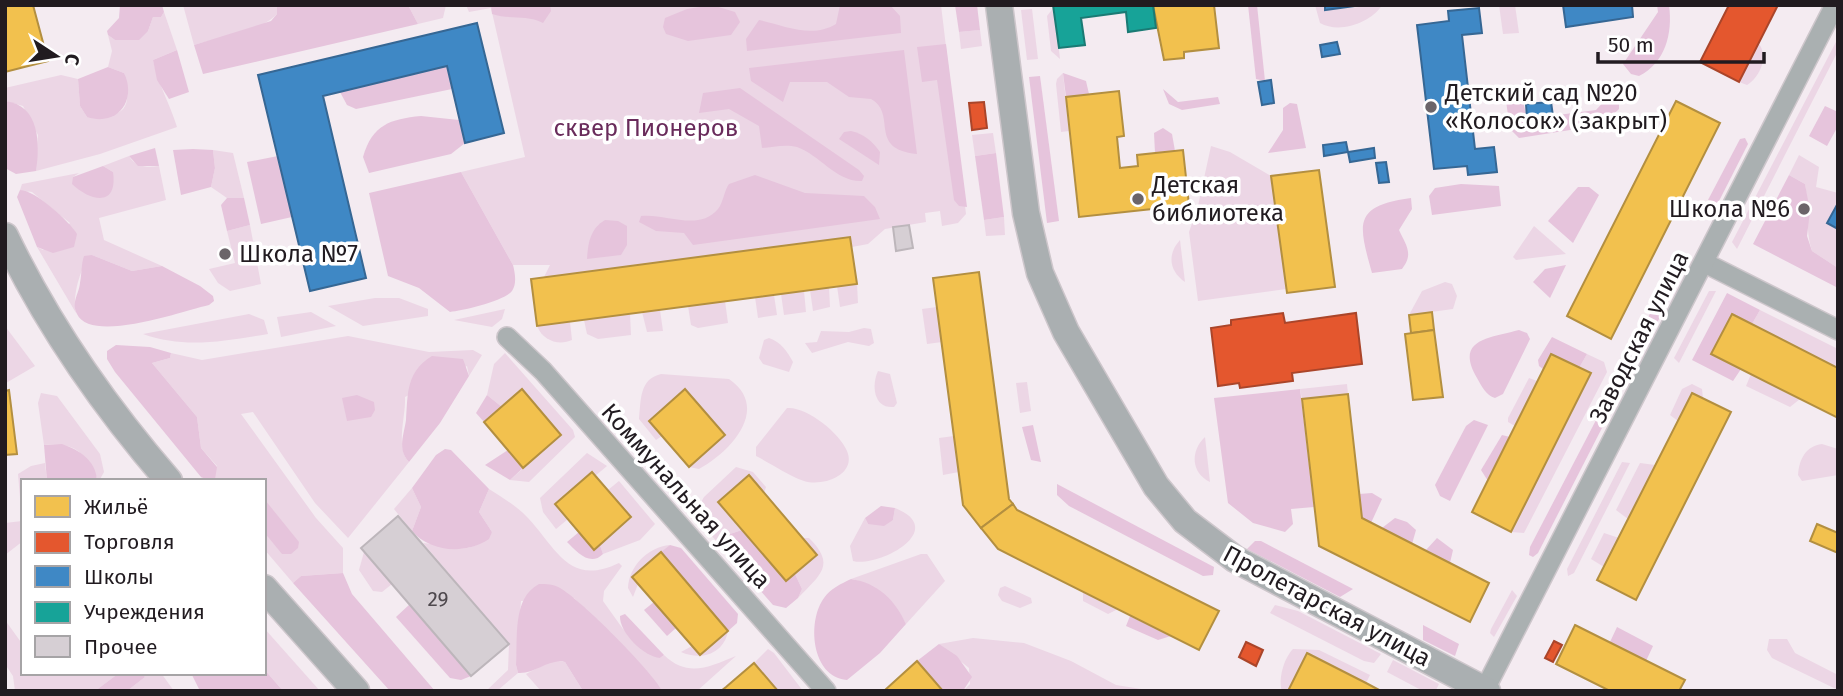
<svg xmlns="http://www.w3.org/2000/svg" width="1843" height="696" viewBox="0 0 1843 696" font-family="'Fira Sans',sans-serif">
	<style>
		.green { fill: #ecd6e5 }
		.forest { fill: #e6c4dc }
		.homes { fill: #f2c14e; stroke: #b38f40; stroke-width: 2 }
		.shops { fill: #e4572e; stroke: #aa452a; stroke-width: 2 }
		.schools { fill: #3f88c5; stroke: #366794; stroke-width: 2 }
		.public { fill: #17a398; stroke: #1a7a74; stroke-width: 2 }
		.building { fill: #d6cfd4; stroke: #bdb6bb; stroke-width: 2 }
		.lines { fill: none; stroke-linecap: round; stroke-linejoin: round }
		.street-casing { stroke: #cdc6cb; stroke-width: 22 }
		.secondary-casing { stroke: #cdc6cb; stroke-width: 29 }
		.street { stroke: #aab0b1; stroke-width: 19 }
		.secondary { stroke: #aaafb1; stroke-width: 26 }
		.poi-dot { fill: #6b6469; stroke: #fff; stroke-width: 2.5 }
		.labels { text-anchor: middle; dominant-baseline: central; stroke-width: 7; stroke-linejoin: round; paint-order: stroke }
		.number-label { font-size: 21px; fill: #4e484d }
		.poi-label { font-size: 24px; fill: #211b20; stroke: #fff; text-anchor: start }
		.park-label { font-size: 24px; fill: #692b5b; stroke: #fff }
		.street-label { font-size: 24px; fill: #211b20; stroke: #fff }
	</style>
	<rect width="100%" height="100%" fill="#f4ebf1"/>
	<g class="green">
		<path d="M 183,5 L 277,5 L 277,14 C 259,33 219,37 194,45 Z"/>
		<path d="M 408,5 L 446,5 L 443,18 L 418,24 Z"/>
		<path d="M 466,5 L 941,5 L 966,214 L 958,223 L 942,226 L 940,211 L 925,213 L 926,222 L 885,229 L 868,244 L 852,247 L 850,237 L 544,277 L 550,265 L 513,265 L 461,172 L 525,157 L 491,8 L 469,12 Z"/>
		<path d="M 1315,5 L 1325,5 L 1326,10 L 1382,5 C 1371,23 1339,34 1320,23 Z"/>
		<path d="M 1499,5 L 1515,5 L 1519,33 L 1503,34 Z"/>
		<path d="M 1054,7 L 1060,59 L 1051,51 L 1047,16 Z"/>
		<path d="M 1032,9 L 1038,59 L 1027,60 L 1021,10 Z"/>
		<path d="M 164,12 L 177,50 L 153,60 C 158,84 170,104 177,127 L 100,154 L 36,171 L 38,135 L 23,106 L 5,101 L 5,88 L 61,75 L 78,79 L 80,106 L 87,117 C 125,117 133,110 124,73 L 108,67 L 112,51 L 108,35 L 115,40 L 148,31 L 153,17 L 161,17 Z"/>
		<path d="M 980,30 L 982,46 L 961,49 L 959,32 Z"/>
		<path d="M 1838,38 L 1838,51 L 1737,249 L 1732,242 Z"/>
		<path d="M 1759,44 C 1768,56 1761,76 1747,85 L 1739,82 Z"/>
		<path d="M 1063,73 L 1069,131 L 1061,132 L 1056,84 L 1057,79 Z"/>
		<path d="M 993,133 L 996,153 L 975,156 L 972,135 Z"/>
		<path d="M 1211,146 L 1230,152 L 1271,176 L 1286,289 L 1198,301 L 1189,232 L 1198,206 Z"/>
		<path d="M 213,150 L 233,153 L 244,198 L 227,198 L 211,187 L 215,168 Z"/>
		<path d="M 1799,155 L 1819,167 L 1816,187 L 1838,193 L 1838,203 L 1827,223 L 1838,229 L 1838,268 L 1812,251 C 1805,230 1809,207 1805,184 L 1789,175 Z"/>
		<path d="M 129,156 C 135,167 148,168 159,166 L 166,200 L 99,218 L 104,240 L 162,266 L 132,271 L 92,255 C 80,266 72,297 76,313 L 37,247 L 43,250 L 70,223 L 32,192 L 20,190 L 22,184 L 79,173 L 73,177 L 113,172 L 103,166 Z"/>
		<path d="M 1004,217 L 1005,235 L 986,236 L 984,220 Z"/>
		<path d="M 250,225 L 261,284 L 230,291 L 218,283 L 209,269 L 235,263 L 227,231 Z"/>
		<path d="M 1534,226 L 1566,254 L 1516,260 L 1513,257 Z"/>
		<path d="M 1180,240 L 1185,282 C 1169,271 1167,254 1180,240 Z"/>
		<path d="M 1445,282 L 1452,284 L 1457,296 L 1453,309 L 1409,315 L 1422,291 Z"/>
		<path d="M 857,284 L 858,303 L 840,307 L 837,286 Z"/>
		<path d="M 829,287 L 830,307 L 813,311 L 810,290 Z"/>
		<path d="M 804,291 L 806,312 L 784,315 L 781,294 Z"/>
		<path d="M 1709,291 L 1716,291 L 1679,363 L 1674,358 Z"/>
		<path d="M 774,295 L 777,315 L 758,318 L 755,297 Z"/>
		<path d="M 375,298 L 399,298 L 428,309 L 428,316 L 363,326 L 328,306 Z"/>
		<path d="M 725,301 L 728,323 L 698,328 L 691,325 L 688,306 Z"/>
		<path d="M 937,307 L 942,342 L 927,344 L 922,309 Z"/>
		<path d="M 505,309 L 502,319 L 492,327 L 454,320 Z"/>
		<path d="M 660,310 L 663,331 L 647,332 L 642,312 Z"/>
		<path d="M 1760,310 L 1838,349 L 1838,368 L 1752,324 Z"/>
		<path d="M 311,312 L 336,326 L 281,337 L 277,317 Z"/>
		<path d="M 249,314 L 264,320 L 268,334 C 224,341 185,349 143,334 Z"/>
		<path d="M 630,314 L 631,335 L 598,339 L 587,334 L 584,320 Z"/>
		<path d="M 570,322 L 572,340 C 559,346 543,341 537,326 Z"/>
		<path d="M 5,326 L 35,366 L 6,383 L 5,382 Z"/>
		<path d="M 864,328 L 871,329 L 874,343 L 869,346 L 848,342 L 812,353 L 805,343 L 817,342 L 821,331 L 849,332 Z"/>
		<path d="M 348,336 L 429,352 L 473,350 L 482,355 L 469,376 L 467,366 L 405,397 C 406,417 395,447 409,462 L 348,538 L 315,503 L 253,412 L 241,414 L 316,518 L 343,548 L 343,573 L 301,576 L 293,583 L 264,549 L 264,481 L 205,481 L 201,477 L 209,480 L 217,466 L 201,448 L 197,417 L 152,363 L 170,358 L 171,353 L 202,360 Z"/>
		<path d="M 769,338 C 781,342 787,351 793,362 L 789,372 L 763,364 L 759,358 L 764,340 Z"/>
		<path d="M 505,353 L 573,430 L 575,437 L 529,482 L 510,480 L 561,435 L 502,407 L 487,395 L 494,364 Z"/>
		<path d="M 1587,354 L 1604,362 L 1607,372 L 1524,533 L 1511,532 L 1590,374 L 1579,368 Z"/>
		<path d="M 878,371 L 890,374 L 897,403 L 894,407 C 874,409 871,386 878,371 Z"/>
		<path d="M 661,374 L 729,379 C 771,408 731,452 699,469 L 689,467 L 725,435 L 685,389 L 649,421 L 662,436 L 656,440 L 639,419 C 641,401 639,379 661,374 Z"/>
		<path d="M 1751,374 L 1800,399 L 1790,407 L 1746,386 Z"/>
		<path d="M 1529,378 L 1537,381 L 1515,426 L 1508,422 L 1508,418 Z"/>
		<path d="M 1027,382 L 1031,411 L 1020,413 L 1016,383 Z"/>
		<path d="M 1347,384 L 1348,394 L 1302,399 L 1300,389 Z"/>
		<path d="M 1692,384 L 1702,389 L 1703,398 L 1692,393 L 1678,421 L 1670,415 L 1682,389 Z"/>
		<path d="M 41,393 L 57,396 L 100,454 L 104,472 L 99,481 C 84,456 81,442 44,445 L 38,403 Z"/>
		<path d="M 787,408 C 806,406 840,433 847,451 C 857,475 823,487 804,481 C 787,475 772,464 756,456 L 756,447 Z"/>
		<path d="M 954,436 L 959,472 L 943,475 L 939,438 Z"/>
		<path d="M 1205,437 L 1210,482 C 1191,473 1190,451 1205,437 Z"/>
		<path d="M 1822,444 L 1838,449 L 1838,475 L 1802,481 L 1798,475 C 1799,459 1806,446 1822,444 Z"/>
		<path d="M 587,453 L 607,466 L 595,476 L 591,472 L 555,504 L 568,519 L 556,529 L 543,512 L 540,498 Z"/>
		<path d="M 1622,462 L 1630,463 L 1574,573 L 1568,576 L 1567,569 Z"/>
		<path d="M 45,463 L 47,481 L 23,481 L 23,541 L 5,555 L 5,523 L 22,521 L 18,474 L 31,466 Z"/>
		<path d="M 1640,463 L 1655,465 L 1628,519 L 1616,510 Z"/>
		<path d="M 736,467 L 753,472 L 766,487 L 764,493 L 749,476 L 718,502 L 742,530 L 724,536 L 719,544 L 701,524 L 696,511 L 704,497 Z"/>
		<path d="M 619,481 L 655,524 L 640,540 L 603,554 L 600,545 L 631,518 L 608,490 Z"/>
		<path d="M 412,488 L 421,507 L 412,531 L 394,509 Z"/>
		<path d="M 489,489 C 503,498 517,506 528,518 C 557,549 569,587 619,563 L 622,566 L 604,591 L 603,601 L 623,629 L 660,658 L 664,655 C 688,678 709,667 736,656 L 697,691 L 662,691 L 647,672 L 574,598 L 521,601 L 516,665 L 518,673 L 497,691 L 486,691 L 508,670 L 509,644 L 423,543 C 451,545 469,559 492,532 L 479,512 Z"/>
		<path d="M 895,508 C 950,530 878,568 853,561 L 850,546 L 865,518 L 868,524 L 893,520 Z"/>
		<path d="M 1604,533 L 1619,538 L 1604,567 L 1591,559 Z"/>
		<path d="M 803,538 L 809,538 C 836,565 821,574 798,598 L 802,589 L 795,574 L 817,555 Z"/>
		<path d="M 670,545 L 633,577 L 638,584 L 633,597 L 628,588 C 629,566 648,547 670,545 Z"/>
		<path d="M 364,552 L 392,584 L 382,592 L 373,591 L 359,570 Z"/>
		<path d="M 921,554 L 927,554 L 945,581 L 906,624 C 898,607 870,582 851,579 Z"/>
		<path d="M 1005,586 L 1031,598 L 1032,603 L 1020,608 L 1002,601 L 998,595 L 1000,588 Z"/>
		<path d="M 1512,590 L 1517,596 L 1494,637 L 1490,633 L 1491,629 Z"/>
		<path d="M 1083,592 L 1118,609 L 1108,614 L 1083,601 Z"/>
		<path d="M 1275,605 L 1298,611 L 1381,654 L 1374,663 L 1364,661 L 1270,613 Z"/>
		<path d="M 5,620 L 23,645 L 23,673 L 119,673 L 95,691 L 15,691 L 13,676 L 5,664 Z"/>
		<path d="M 264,628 L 320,691 L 283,691 L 264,669 Z"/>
		<path d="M 728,631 C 724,654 701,661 681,652 L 692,646 L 700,655 Z"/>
		<path d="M 973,638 L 1024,643 L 1071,661 L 1116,685 L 1154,691 L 963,691 L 970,684 L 969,668 L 939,644 Z"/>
		<path d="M 1769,639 L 1787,639 L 1795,653 L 1838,675 L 1838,690 L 1772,658 L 1767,650 Z"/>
		<path d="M 768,649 L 774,653 L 803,691 L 778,691 L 754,663 Z"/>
		<path d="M 1293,649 L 1319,650 L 1370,675 L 1366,683 L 1307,653 L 1288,691 L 1282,691 C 1278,679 1284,658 1293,649 Z"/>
		<path d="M 1393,660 L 1439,684 L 1436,690 L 1423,691 L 1387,672 Z"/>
		<path d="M 549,662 L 565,662 L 583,691 L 541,691 L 526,674 Z"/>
		<path d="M 142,673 L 161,673 L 174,691 L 127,691 L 145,677 Z"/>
	</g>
	<g class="forest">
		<path d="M 120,5 L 162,5 L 164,12 L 161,17 L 153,17 L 148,31 L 139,40 L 115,40 L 108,35 L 107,31 L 119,18 Z"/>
		<path d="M 277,5 L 408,5 L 418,24 L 203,74 L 194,45 L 271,21 L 277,14 Z"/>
		<path d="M 491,5 L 550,5 L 551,11 L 543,23 C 526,14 510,20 492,14 Z"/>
		<path d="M 712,5 L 735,12 L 740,22 L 731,35 L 688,41 L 666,34 L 663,27 L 665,18 L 687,9 Z"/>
		<path d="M 840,5 L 890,5 L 900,16 L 901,33 L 747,51 L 746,39 L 759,20 C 784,25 811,39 836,24 Z"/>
		<path d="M 955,5 L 977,5 L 980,30 L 959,32 Z"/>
		<path d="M 1248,5 L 1257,5 L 1265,81 L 1256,79 Z"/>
		<path d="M 1657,5 L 1669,5 C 1673,34 1665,63 1639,76 L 1631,74 L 1623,64 L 1658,12 Z"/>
		<path d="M 946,44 L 967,207 L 959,206 L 954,200 L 937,80 L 922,82 L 917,47 Z"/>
		<path d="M 177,50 L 189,92 L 169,99 L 157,80 L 153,60 Z"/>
		<path d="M 904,50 L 917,154 C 867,149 898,114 871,99 L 849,97 L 827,82 L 790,82 L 783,102 L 751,81 L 749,68 Z"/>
		<path d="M 447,66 L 452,89 L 356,109 L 347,105 L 340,92 Z"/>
		<path d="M 108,67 L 124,73 C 137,100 118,127 87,117 L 80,106 L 78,79 Z"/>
		<path d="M 1063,73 L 1086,81 L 1089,94 L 1066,97 Z"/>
		<path d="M 1040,76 L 1059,221 L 1047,223 L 1029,77 Z"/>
		<path d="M 740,88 L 859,170 L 864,176 L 862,181 C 836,182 820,155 797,147 C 786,144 773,147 762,148 L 759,126 L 729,109 L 699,113 L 703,93 Z"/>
		<path d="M 1163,89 L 1178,102 L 1218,97 L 1220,104 L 1182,110 L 1169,104 Z"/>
		<path d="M 1521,92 L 1527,119 L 1596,110 L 1607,98 L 1614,97 L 1619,102 L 1619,109 L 1602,125 L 1519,138 L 1510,129 L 1505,94 Z"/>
		<path d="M 5,101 C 40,105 40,144 36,171 L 16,174 L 5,168 Z"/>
		<path d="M 1290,103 L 1297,104 L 1306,148 L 1268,153 L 1283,130 L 1283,108 Z"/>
		<path d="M 1825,106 L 1838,112 L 1838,126 L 1827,146 L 1809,136 Z"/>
		<path d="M 421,116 L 459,120 L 465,143 L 451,154 L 369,173 L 363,157 C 372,125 390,119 421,116 Z"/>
		<path d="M 1163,128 L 1172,134 L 1175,151 L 1155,153 L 1154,133 Z"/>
		<path d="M 851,131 C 864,134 872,141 880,152 L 879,165 L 839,139 L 844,132 Z"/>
		<path d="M 1745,138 L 1748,144 L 1718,203 L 1708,200 L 1740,139 Z"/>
		<path d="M 155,148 L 159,166 L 138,166 L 129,156 Z"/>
		<path d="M 193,149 L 213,150 L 215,168 L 211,187 L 181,195 L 173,150 Z"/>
		<path d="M 996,153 L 1004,217 L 984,220 L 975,156 Z"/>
		<path d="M 278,156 L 292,217 L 261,224 L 247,162 Z"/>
		<path d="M 103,166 L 113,172 C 118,207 91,202 72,184 L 73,177 Z"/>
		<path d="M 461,172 L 513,265 C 515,273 517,284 512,291 C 505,301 462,311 450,312 L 419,288 L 388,276 L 369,193 Z"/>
		<path d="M 755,175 L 805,193 L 864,196 L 875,207 L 880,219 L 693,245 L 684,233 L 656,231 L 639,222 L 641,216 C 665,213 699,232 718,209 C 723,203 724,191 729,184 Z"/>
		<path d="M 1789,175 L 1805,184 L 1810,211 L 1807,236 L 1812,251 L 1838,268 L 1838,288 L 1753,244 Z"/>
		<path d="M 1461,184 L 1499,186 L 1501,206 L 1432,215 L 1429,196 L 1435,188 Z"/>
		<path d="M 1578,187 L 1589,187 L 1599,195 L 1573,243 L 1548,221 Z"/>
		<path d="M 20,190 C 35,190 69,221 77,234 L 74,247 L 53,253 L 37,247 L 17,197 Z"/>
		<path d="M 227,198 L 244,198 L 250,225 L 227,231 L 221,205 Z"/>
		<path d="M 1411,198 L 1412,209 L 1399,230 C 1406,245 1414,254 1402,269 L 1372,273 C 1358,223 1353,206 1411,198 Z"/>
		<path d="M 605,220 L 618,221 L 627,226 L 627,245 L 621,255 L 587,259 C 588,243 590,229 605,220 Z"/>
		<path d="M 92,255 L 132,271 L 162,266 L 200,286 L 213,296 L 214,301 L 209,305 C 183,311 91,344 77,314 C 71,302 79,294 80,283 C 82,273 81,265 84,256 Z"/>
		<path d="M 1566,265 L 1550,298 L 1533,282 L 1545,269 Z"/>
		<path d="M 1662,290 L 1671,296 L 1645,346 L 1639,352 L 1634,351 L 1633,347 Z"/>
		<path d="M 1727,293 L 1760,310 L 1752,324 L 1732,314 L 1712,353 L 1741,369 L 1733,381 L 1692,360 Z"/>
		<path d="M 1519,330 L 1527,333 L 1530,339 L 1503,394 L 1495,398 C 1486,395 1482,387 1477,378 C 1454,339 1490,338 1519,330 Z"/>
		<path d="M 1552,337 L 1587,354 L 1579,368 L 1551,354 L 1543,369 L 1539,366 L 1538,360 Z"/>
		<path d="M 116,345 L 150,347 L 171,353 L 170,358 L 152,363 L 197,417 L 201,448 L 217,467 L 215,479 L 208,480 L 201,477 L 115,372 L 107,359 L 107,351 Z"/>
		<path d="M 432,356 L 463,359 L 469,376 L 440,423 L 409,462 C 397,449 404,435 406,420 C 408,393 406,372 432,356 Z"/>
		<path d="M 1620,374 L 1626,377 L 1626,381 L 1538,553 L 1533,557 L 1529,555 L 1530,547 Z"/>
		<path d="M 1300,389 L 1314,507 L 1291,509 L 1293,524 L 1285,532 L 1253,523 L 1228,503 L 1214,398 Z"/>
		<path d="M 357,395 L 374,402 L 375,410 L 371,417 L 347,421 L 342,398 Z"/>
		<path d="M 487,395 L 502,407 L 484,422 L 476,413 Z"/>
		<path d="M 1474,420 L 1488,425 L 1450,501 L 1440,496 L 1435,485 L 1466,426 Z"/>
		<path d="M 1033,425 L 1041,462 L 1031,460 L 1022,427 Z"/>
		<path d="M 1502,435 L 1510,437 L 1488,481 L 1481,470 Z"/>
		<path d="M 62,444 C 79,450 96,460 97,481 L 47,481 L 44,445 Z"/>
		<path d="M 445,449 L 451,450 L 489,489 L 479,512 L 492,532 L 489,539 C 465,555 430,552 412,531 L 421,507 L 412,488 L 436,455 Z"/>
		<path d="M 508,450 L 523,468 L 510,480 L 485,465 Z"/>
		<path d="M 1057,484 L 1214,567 L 1213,575 L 1203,576 L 1069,506 L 1057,495 Z"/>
		<path d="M 1372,493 L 1382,499 L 1371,523 L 1362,518 L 1359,494 Z"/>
		<path d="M 265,500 L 299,542 L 298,548 L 291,554 L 282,554 L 264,532 Z"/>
		<path d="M 881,506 L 895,508 L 893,520 L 884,526 L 868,524 L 865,518 Z"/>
		<path d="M 1395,518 L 1407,522 L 1416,530 L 1412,544 L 1382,528 Z"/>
		<path d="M 742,530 L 786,581 L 795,574 L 802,589 L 798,598 L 786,608 L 773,605 L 719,544 L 724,536 Z"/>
		<path d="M 579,532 L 594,549 L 600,545 L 603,554 C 590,567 577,552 567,542 Z"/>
		<path d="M 1437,538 L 1453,550 L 1450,563 L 1426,550 Z"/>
		<path d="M 1255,541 L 1261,541 L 1353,589 L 1340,597 L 1247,549 Z"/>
		<path d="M 670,545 L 681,548 L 738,614 L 737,623 L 728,631 L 661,552 Z"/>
		<path d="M 343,573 L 352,594 L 435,691 L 390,691 L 293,583 L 301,576 Z"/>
		<path d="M 851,579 C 878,583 895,600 906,624 L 880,653 L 847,680 C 811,677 807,621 824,598 C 831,588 841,584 851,579 Z"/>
		<path d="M 539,584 C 546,584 554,584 560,588 C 580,599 653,672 662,691 L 583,691 L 565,662 C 547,659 536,674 518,673 L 516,665 C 518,638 512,598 539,584 Z"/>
		<path d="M 654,602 L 676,628 L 667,636 L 644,610 Z"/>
		<path d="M 410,604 L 471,676 L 461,680 L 450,678 L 396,617 Z"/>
		<path d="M 625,614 L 664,655 L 660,658 C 644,657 619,632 620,616 Z"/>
		<path d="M 1130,616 L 1171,636 L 1158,640 L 1126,626 Z"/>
		<path d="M 1423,625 L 1459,644 L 1455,656 L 1423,640 Z"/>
		<path d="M 1617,627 L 1653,646 L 1646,661 L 1610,642 Z"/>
		<path d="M 939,644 L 957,656 L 972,677 L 963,691 L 943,691 L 917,661 Z"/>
		<path d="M 264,669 L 283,691 L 200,691 L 191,673 L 264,673 Z"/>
		<path d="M 119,673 L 142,673 L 145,677 L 127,691 L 95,691 Z"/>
	</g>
	<g class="homes">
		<path d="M 5,5 L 33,5 L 48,61 L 5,72 Z"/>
		<path d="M 1153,5 L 1214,5 L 1219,48 L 1184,52 L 1184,58 L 1164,60 Z"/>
		<path d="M 1119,91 L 1124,136 L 1117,137 L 1120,168 L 1138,166 L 1137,155 L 1183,150 L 1189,205 L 1079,217 L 1066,97 Z"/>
		<path d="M 1676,101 L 1720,123 L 1611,339 L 1567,316 Z"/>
		<path d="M 1319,170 L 1335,287 L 1287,293 L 1271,176 Z"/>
		<path d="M 850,237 L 857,284 L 537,326 L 531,279 Z"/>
		<path d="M 979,272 L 1009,499 L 1013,504 L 981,528 L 963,505 L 933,278 Z"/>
		<path d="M 1432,312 L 1434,330 L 1411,333 L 1409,315 Z"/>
		<path d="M 1732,314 L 1838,368 L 1838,418 L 1711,354 Z"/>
		<path d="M 1434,330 L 1443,397 L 1413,400 L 1405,334 Z"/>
		<path d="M 1551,354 L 1591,373 L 1511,532 L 1472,512 Z"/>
		<path d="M 522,389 L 561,435 L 523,468 L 484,422 Z"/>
		<path d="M 685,389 L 725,435 L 689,467 L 649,421 Z"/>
		<path d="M 9,390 L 17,454 L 5,455 L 5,391 Z"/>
		<path d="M 1692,393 L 1731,412 L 1636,600 L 1597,580 Z"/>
		<path d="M 1348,394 L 1362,518 L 1489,583 L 1470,622 L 1319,546 L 1302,399 Z"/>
		<path d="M 592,472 L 631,517 L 594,550 L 555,504 Z"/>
		<path d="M 749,475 L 817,555 L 786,581 L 718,502 Z"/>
		<path d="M 1013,504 L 1017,510 L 1219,611 L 1199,650 L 998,549 L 981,528 Z"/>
		<path d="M 1817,524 L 1838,533 L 1838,553 L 1810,541 Z"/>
		<path d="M 661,552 L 728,631 L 700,655 L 632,577 Z"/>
		<path d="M 1575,625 L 1685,680 L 1679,691 L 1610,691 L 1556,664 Z"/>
		<path d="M 1307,653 L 1366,683 L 1381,691 L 1288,691 Z"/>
		<path d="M 917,661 L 943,691 L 886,691 L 885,690 Z"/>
		<path d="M 754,663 L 778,691 L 721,691 L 726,687 Z"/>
	</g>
	<g class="shops">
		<path d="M 1729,5 L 1778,5 L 1739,82 L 1700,62 Z"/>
		<path d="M 984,102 L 987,128 L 972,130 L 969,103 Z"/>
		<path d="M 1283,313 L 1285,323 L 1356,313 L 1362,364 L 1292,373 L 1293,381 L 1240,388 L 1239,383 L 1218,386 L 1211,328 L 1231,325 L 1231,320 Z"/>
		<path d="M 1554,641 L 1562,645 L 1553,662 L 1545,658 Z"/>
		<path d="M 1246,642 L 1263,650 L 1256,666 L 1239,657 Z"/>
	</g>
	<g class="schools">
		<path d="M 1325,5 L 1362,5 L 1325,10 Z"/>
		<path d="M 1563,5 L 1632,5 L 1633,17 L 1566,27 Z"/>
		<path d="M 1479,8 L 1482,33 L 1462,35 L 1475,149 L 1494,147 L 1497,172 L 1468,175 L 1467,166 L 1434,169 L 1417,25 L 1449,21 L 1448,11 Z"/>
		<path d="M 477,23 L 504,133 L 465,143 L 447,66 L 323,96 L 366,278 L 310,291 L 258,75 Z"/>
		<path d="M 1337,42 L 1340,54 L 1322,57 L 1320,45 Z"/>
		<path d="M 1271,80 L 1274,103 L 1262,105 L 1258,82 Z"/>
		<path d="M 1551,102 L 1553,116 L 1527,119 L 1526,104 Z"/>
		<path d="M 1346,142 L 1348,152 L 1324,156 L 1323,145 Z"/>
		<path d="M 1374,148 L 1375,158 L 1350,162 L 1348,152 Z"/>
		<path d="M 1386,162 L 1389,182 L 1379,183 L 1376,163 Z"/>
		<path d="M 1838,203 L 1838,229 L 1827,223 Z"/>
	</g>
	<path class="public" d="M 1053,5 L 1153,5 L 1156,28 L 1128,32 L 1126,12 L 1081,18 L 1085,45 L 1059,48 Z"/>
	<g class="building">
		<path d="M 909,225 L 913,248 L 896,251 L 893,227 Z"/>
		<path d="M 398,516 L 509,644 L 471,676 L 361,548 Z"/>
	</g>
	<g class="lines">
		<g class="street-casing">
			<g id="street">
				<path d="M 1705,263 L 1838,330"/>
				<path d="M 507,337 L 543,371 L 826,691"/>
				<path d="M 1484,691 L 1835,5"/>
			</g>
		</g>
		<g class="secondary-casing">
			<g id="secondary">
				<path d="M 999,5 L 1026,213 L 1040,273 L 1066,332 L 1156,486 L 1185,521 L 1235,559 L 1487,691"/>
				<path d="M 5,236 C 48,326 104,406 169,481"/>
				<path d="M 264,588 L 356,691"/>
			</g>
		</g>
		<use href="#street" class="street"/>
		<use href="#secondary" class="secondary"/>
	</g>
	<g class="poi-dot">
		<circle cx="1431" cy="107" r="7"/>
		<circle cx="1138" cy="199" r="7"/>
		<circle cx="1804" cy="209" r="7"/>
		<circle cx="225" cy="254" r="7"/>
	</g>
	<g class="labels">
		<g class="number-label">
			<text x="438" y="599">29</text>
		</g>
		<g class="poi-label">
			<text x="1445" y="93">Детский сад №20<tspan x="1445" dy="28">«Колосок» (закрыт)</tspan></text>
			<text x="1152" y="185">Детская<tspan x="1152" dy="28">библиотека</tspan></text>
			<text x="1790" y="209" text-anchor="end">Школа №6</text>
			<text x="239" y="254">Школа №7</text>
		</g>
		<g class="park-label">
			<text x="646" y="128">сквер Пионеров</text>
		</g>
		<g class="street-label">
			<text transform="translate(1639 337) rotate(-63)">Заводская улица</text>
			<text transform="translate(686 496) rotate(48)">Коммунальная улица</text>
			<text transform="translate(1327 606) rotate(28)">Пролетарская улица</text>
		</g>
	</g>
	<rect width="1843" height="696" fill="none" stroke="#211b20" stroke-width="14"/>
	<rect x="21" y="479" width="245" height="196" fill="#ffffff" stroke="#a6a4a6" stroke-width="2"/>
	<rect x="35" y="496" width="35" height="21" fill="#f2c14e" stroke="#a6a4a6" stroke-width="2"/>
	<text x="84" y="514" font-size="21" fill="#211b20">Жильё</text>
	<rect x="35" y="532" width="35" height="21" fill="#e4572e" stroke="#a6a4a6" stroke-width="2"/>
	<text x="84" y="549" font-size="21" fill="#211b20">Торговля</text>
	<rect x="35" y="566" width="35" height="21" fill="#3f88c5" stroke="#a6a4a6" stroke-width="2"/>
	<text x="84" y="584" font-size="21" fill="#211b20">Школы</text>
	<rect x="35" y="602" width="35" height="21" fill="#17a398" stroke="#a6a4a6" stroke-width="2"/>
	<text x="84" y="619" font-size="21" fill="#211b20">Учреждения</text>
	<rect x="35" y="636" width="35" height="21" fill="#d6cfd4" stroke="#a6a4a6" stroke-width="2"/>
	<text x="84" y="654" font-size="21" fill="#211b20">Прочее</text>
	<g transform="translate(56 56) rotate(102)" stroke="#ffffff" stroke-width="5" paint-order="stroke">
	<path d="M0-5L12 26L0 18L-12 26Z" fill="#211b20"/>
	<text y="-10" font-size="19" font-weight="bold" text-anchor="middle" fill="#211b20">С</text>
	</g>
	<path d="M1598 52v10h166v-10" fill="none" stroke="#211b20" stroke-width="3.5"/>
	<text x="1608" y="52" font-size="21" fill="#211b20" stroke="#ffffff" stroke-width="5" paint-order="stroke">50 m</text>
</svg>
